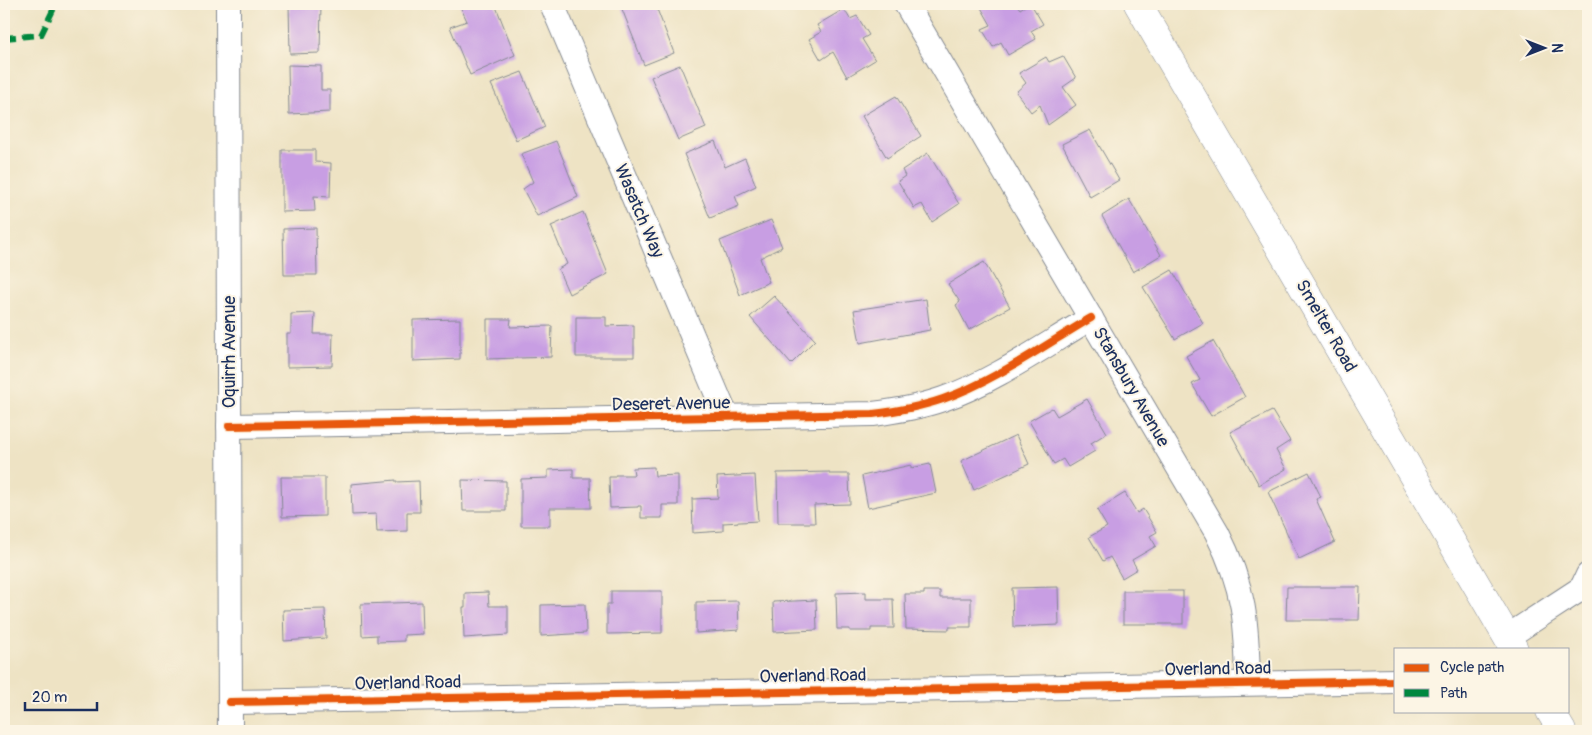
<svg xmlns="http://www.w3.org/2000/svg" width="1592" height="735" viewBox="0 0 1592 735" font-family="Pangolin,sans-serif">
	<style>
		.building { fill: #c89ee3 }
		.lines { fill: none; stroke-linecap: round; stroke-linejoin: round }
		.minor-casing { stroke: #848991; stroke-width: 26 }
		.tertiary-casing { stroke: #848991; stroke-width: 29 }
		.minor { stroke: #fff; stroke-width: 24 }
		.tertiary { stroke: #fff; stroke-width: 28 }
		.quiet { stroke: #00873e; stroke-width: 6; stroke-dasharray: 12 6; stroke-linecap: butt }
		.cycleway-casing { stroke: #fcf5e5; stroke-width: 11 }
		.cycleway { stroke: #e8590c; stroke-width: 8 }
		.labels { text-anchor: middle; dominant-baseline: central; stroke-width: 4; stroke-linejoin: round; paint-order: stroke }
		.street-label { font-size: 18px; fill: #1b2f5e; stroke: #fcf5e5 }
	</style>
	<rect width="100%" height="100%" fill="#fcf5e5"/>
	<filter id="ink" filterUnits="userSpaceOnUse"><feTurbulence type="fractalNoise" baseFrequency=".02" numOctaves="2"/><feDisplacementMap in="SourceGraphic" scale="10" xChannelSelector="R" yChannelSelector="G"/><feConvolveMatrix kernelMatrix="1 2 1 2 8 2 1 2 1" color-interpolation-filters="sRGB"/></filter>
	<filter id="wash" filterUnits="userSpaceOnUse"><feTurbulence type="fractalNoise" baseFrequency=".0096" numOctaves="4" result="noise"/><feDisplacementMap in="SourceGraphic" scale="20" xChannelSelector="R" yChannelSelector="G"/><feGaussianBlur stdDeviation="1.12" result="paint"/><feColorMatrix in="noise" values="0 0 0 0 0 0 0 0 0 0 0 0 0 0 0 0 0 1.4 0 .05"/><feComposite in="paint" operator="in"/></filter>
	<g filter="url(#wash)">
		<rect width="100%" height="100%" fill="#eee3c4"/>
		<g id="blocks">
			<g class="building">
				<path d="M 289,4 L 321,4 L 320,53 L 290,54 Z"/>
				<path d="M 459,4 L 495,4 L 515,55 L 470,75 L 450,27 L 467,21 Z"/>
				<path d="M 620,4 L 655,4 L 674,53 L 644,65 Z"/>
				<path d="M 979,4 L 1016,4 L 1020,9 L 1028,4 L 1031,4 L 1043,24 L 1031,31 L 1036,39 L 1008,55 L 1001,42 L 993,47 L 982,29 L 991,25 Z"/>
				<path d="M 844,9 L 850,19 L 857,16 L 869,35 L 862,39 L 875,60 L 847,77 L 833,52 L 821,60 L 809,39 L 821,32 L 817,25 Z"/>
				<path d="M 1063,56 L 1076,78 L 1063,87 L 1076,105 L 1048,125 L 1040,105 L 1031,112 L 1016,92 L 1026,83 L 1019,73 L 1046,57 L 1049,62 Z"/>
				<path d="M 288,65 L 321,66 L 321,90 L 330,90 L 330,112 L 289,114 Z"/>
				<path d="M 680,65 L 706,128 L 678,140 L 651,77 Z"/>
				<path d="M 522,72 L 545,127 L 516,140 L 491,84 Z"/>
				<path d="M 896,96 L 921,136 L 887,158 L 862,116 Z"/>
				<path d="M 1090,130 L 1119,180 L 1090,197 L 1062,144 Z"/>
				<path d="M 556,141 L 578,197 L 537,216 L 523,189 L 533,182 L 521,154 Z"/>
				<path d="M 715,141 L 725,167 L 745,158 L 756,186 L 735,196 L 739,206 L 710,218 L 684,154 Z"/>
				<path d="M 282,150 L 315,150 L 315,162 L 331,163 L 330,197 L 314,196 L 315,211 L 282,212 Z"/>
				<path d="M 928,153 L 959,204 L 932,222 L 922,204 L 914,208 L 898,181 L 905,176 L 902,170 Z"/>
				<path d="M 1129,199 L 1161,255 L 1133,272 L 1102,216 Z"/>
				<path d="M 583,212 L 608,274 L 569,294 L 558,269 L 567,264 L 551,226 Z"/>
				<path d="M 771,220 L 782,247 L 760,258 L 769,282 L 740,295 L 720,241 Z"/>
				<path d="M 316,228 L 317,275 L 284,275 L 283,229 Z"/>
				<path d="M 984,262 L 1010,307 L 969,330 L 956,305 L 960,302 L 948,284 Z"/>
				<path d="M 1172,270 L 1203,323 L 1175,339 L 1143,287 Z"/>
				<path d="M 774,296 L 815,340 L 791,364 L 750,317 Z"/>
				<path d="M 926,299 L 930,330 L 860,343 L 854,310 Z"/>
				<path d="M 315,313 L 314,334 L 333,334 L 332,366 L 287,367 L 287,334 L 291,334 L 291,314 Z"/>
				<path d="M 576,317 L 606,317 L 606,326 L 634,325 L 634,357 L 576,357 Z"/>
				<path d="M 460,319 L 460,359 L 413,361 L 413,320 Z"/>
				<path d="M 487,319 L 511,319 L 510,327 L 552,326 L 551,357 L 487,359 Z"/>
				<path d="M 1213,341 L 1245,397 L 1211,416 L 1192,384 L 1200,380 L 1186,356 Z"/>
				<path d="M 1087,399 L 1107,433 L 1091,443 L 1095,451 L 1068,467 L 1063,459 L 1054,464 L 1029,421 L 1052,408 L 1057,416 Z"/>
				<path d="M 1272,411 L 1290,441 L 1276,450 L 1286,469 L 1259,485 L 1230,432 Z"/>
				<path d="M 1016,435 L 1029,464 L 974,490 L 961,461 Z"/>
				<path d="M 930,464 L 936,493 L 868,508 L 862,476 L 911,465 L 911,468 Z"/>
				<path d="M 654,467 L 655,476 L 678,475 L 678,505 L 662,505 L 662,518 L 641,518 L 641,506 L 638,506 L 638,507 L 610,508 L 609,477 L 615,477 L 615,475 L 634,475 L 633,468 Z"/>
				<path d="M 573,469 L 573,478 L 590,478 L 591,508 L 550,508 L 550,526 L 521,526 L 521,479 L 548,478 L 548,470 Z"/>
				<path d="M 830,472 L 830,474 L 849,474 L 850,504 L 814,505 L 815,523 L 778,523 L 777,473 Z"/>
				<path d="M 1309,472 L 1321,497 L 1316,499 L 1335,542 L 1299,559 L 1268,492 Z"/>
				<path d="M 755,475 L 758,521 L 723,523 L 723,531 L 693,533 L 692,499 L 718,498 L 717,477 Z"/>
				<path d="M 281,477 L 325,477 L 325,516 L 282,517 Z"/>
				<path d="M 396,480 L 396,482 L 419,481 L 420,512 L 407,512 L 407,531 L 377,532 L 376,514 L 352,515 L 351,484 Z"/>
				<path d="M 462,480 L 506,481 L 506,511 L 463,511 Z"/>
				<path d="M 1125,493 L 1137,513 L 1143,509 L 1157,532 L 1150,536 L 1156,546 L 1132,560 L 1137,569 L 1122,578 L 1110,557 L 1103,561 L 1089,537 L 1107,527 L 1097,510 Z"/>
				<path d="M 1058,587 L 1059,625 L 1013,627 L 1012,588 Z"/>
				<path d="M 1287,587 L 1360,587 L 1359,620 L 1286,620 Z"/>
				<path d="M 611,591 L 662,591 L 662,633 L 607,634 L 607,604 L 611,604 Z"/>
				<path d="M 924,591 L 940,591 L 940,598 L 971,598 L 971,627 L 949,627 L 949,630 L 906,629 L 905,594 L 924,594 Z"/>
				<rect x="1123" y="591" width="60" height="33"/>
				<path d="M 488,592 L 489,606 L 508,606 L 508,635 L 464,638 L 463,607 L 465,607 L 465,593 Z"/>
				<path d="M 866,592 L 866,599 L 893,599 L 894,628 L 871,628 L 871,631 L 850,631 L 850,629 L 837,629 L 836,593 Z"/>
				<path d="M 816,600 L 817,630 L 774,632 L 773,602 Z"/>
				<path d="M 738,601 L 739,630 L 696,633 L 696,602 Z"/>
				<path d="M 422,602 L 423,634 L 404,635 L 404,641 L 377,642 L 377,635 L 362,636 L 361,604 Z"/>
				<path d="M 585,604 L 586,633 L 541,636 L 541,605 Z"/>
				<path d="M 325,609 L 326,638 L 284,641 L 283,610 Z"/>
			</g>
		</g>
	</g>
	<g filter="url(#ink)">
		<use href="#blocks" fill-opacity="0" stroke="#848991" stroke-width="1"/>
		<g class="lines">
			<g class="minor-casing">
				<g id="minor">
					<path d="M 228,4 L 230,731"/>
					<path d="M 552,4 L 727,418"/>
					<path d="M 906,4 L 1217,533 C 1245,588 1247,624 1248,683"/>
					<path d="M 229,426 L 873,414 C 897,411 920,407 943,399 C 993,382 1045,345 1091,318"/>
					<path d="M 1507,637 L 1582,588 L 1588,575"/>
					<path d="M 230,702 L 1396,681"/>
				</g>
			</g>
			<g class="tertiary-casing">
				<g id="tertiary">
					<path d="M 1138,4 L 1514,649"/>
					<path d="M 1550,711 L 1562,731"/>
				</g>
			</g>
			<use href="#minor" class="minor"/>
			<use href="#tertiary" class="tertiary"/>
			<path class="quiet" d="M 4,38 L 41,35 L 56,4"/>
			<g class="cycleway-casing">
				<g id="cycleway">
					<path d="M 229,426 L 873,414 C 897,411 920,407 943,399 C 993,382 1045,345 1091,318"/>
					<path d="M 230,702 L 1396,681"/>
				</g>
			</g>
			<use href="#cycleway" class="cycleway"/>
		</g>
	</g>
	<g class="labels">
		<g class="street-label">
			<text transform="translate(639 211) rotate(67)">Wasatch Way</text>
			<text transform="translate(1326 326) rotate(60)">Smelter Road</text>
			<text transform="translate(229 352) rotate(-90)">Oquirrh Avenue</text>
			<text transform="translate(1131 387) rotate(60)">Stansbury Avenue</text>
			<text transform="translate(671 404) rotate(-1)">Deseret Avenue</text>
			<text transform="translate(1218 669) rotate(-1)">Overland Road</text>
			<text transform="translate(813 676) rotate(-1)">Overland Road</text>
			<text transform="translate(408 683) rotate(-1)">Overland Road</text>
		</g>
	</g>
	<rect width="1592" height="735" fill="none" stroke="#fcf5e5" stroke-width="20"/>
	<rect x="1394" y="648" width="175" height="65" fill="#fcf5e5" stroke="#a2a6af"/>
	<rect x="1404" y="664" width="25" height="8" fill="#e8590c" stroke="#a2a6af"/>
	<text x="1440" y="672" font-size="15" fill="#1b2f5e">Cycle path</text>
	<rect x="1404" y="689" width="25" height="8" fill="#00873e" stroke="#a2a6af"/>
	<text x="1440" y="698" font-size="15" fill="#1b2f5e">Path</text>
	<g transform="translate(1544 48) rotate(90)" stroke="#fcf5e5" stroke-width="4" paint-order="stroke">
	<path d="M0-4L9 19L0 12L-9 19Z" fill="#1b2f5e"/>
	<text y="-8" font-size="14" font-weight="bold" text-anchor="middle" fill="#1b2f5e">N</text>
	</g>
	<path d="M25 702v8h72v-8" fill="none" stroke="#1b2f5e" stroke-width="2.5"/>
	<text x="32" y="702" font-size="15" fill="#1b2f5e" stroke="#fcf5e5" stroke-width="4" paint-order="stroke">20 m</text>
</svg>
